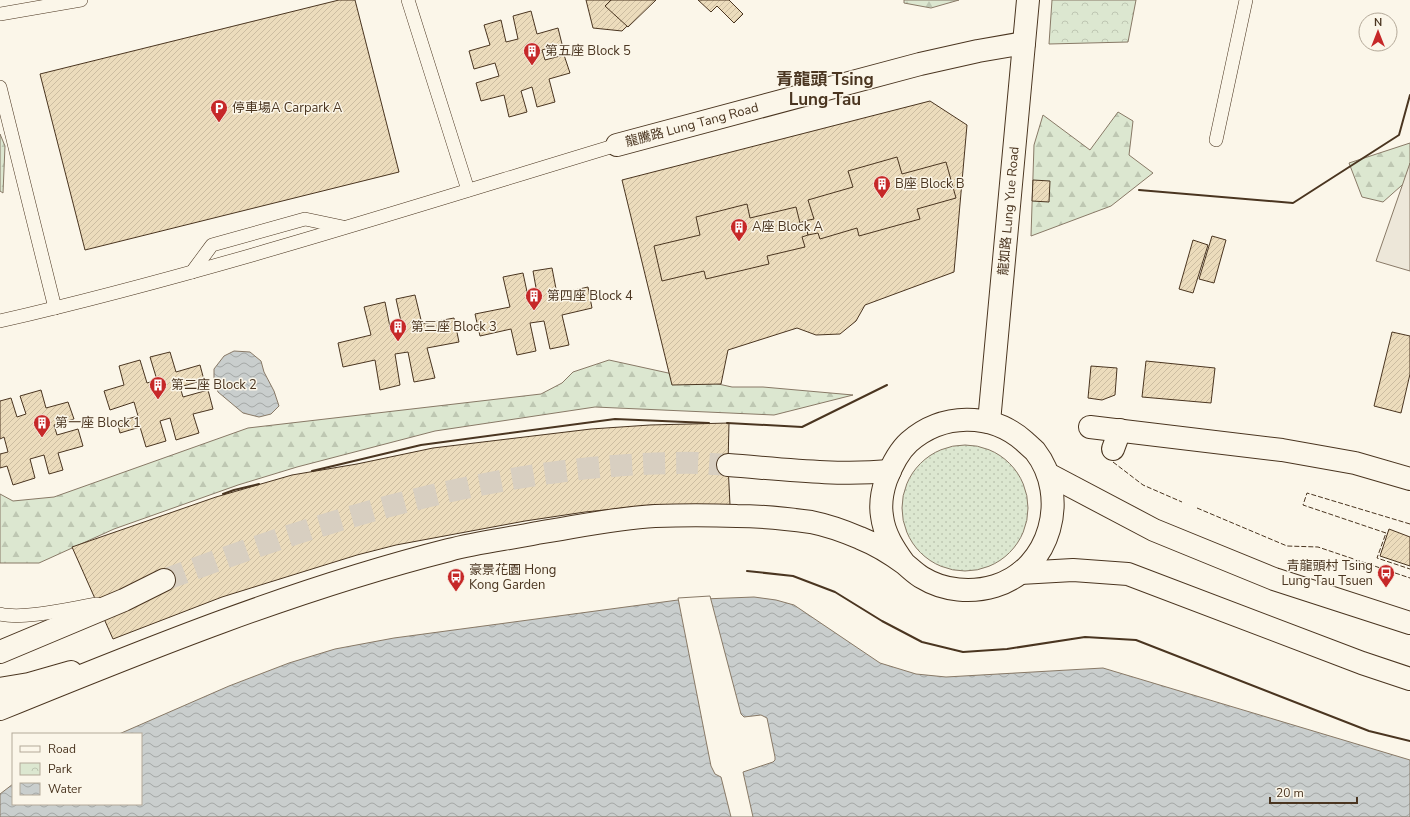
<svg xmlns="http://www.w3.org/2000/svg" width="1410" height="817" viewBox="0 0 1410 817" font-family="'Nunito Sans','Noto Sans TC',sans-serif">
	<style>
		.grass { fill: url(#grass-dots); stroke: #887966 }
		.forest { fill: url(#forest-firs); stroke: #887966 }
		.park { fill: url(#park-crowns); stroke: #887966 }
		.parking { fill: #ede7d9; stroke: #887966 }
		.water { fill: url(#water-waves); stroke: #887966 }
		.pier { fill: #fbf6e9; stroke: #887966 }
		.building { fill: url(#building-hatch); stroke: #4a3520 }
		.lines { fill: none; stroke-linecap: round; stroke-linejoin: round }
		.primary-tunnel { stroke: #d8cfc1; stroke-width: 22; stroke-dasharray: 22 11; stroke-linecap: butt }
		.lane-casing { stroke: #4a3520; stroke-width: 14 }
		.street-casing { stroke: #4a3520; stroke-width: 24 }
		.secondary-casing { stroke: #4a3520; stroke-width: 24 }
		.primary-casing { stroke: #4a3520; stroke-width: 24 }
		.lane { stroke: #fbf6e9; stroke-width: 13 }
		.street { stroke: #fbf6e9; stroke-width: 22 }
		.secondary { stroke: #fbf6e9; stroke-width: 22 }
		.primary { stroke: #fbf6e9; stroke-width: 22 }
		.fence { stroke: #4a3520; stroke-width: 1; stroke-dasharray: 5 2; stroke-linecap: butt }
		.wall { stroke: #4a3520; stroke-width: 2 }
		.labels { text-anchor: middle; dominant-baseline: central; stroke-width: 3; stroke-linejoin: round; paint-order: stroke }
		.poi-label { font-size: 13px; fill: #4a3520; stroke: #fbf6e9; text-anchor: start }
		.street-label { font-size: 13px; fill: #4a3520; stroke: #fbf6e9 }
		.district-label { font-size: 17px; font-weight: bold; fill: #4a3520; stroke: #fbf6e9 }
	</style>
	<defs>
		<pattern id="grass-dots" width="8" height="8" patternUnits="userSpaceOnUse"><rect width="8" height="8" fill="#dce7d0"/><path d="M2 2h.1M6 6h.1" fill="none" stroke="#bec7b2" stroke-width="1.8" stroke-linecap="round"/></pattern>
		<pattern id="forest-firs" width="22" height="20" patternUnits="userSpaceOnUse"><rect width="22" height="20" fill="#dce7d0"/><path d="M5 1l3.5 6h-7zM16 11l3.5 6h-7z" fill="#bec7b2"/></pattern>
		<pattern id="park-crowns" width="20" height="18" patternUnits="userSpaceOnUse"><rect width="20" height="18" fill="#dce7d0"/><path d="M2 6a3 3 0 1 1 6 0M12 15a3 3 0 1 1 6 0" fill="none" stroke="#bec7b2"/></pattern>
		<pattern id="water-waves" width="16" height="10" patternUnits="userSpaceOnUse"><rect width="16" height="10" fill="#c9cecd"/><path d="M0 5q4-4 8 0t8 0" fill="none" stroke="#a5a8a6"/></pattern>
		<pattern id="building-hatch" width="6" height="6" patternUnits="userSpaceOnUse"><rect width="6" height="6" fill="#ecdcbc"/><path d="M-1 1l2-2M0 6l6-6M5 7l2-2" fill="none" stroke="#ccbda1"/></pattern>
	</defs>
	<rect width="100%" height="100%" fill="#fbf6e9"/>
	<circle class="grass" cx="965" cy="508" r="63"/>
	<g class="forest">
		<path d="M 904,0 L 959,0 L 931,8 L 904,3 Z"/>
		<path d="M 1118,112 L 1133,121 L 1129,155 L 1153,173 L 1111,206 L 1031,236 L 1034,145 L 1043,115 L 1090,150 Z"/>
		<path d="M 0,134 L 5,146 L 3,193 L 0,191 Z"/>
		<path d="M 1410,143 L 1410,178 L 1383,202 L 1362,197 L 1349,163 Z"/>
		<path d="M 609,360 L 732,387 L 763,387 L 853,395 L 774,415 L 595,407 L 435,431 L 297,467 L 238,485 L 114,529 L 39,563 L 0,563 L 0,494 L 13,501 L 54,497 L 248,428 L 541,394 L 562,383 L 573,372 Z"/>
	</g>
	<path class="park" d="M 1052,0 L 1136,0 L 1128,42 L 1049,44 Z"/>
	<path class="parking" d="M 1410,163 L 1410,271 L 1376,261 Z"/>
	<g class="water">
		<path d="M 234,351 L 250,352 L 261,361 L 264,372 L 274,391 L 279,406 L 271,414 L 259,417 L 243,413 L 218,392 L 214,381 L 214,369 L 224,356 Z"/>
		<path d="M 754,597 L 776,600 L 794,605 L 880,663 L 916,674 L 946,677 L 1103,668 L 1410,760 L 1410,817 L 0,817 L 0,794 L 13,784 L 13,804 L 141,804 L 141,734 L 119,734 L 229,686 L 289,663 L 335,649 L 394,638 L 678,600 Z"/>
	</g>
	<path class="pier" d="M 710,596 L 741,714 L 744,717 L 761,715 L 767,718 L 775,757 L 775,760 L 773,762 L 743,772 L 753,817 L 731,817 L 721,777 L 715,774 L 711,766 L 678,598 Z"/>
	<g class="building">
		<path d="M 339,0 L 355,0 L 399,172 L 85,250 L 40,74 Z"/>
		<path d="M 586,0 L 654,0 L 622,31 L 593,28 Z"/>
		<path d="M 611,0 L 656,0 L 628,27 L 605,6 Z"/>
		<path d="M 698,0 L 729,0 L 743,14 L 734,23 L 717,6 L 711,12 Z"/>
		<path d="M 531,11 L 537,34 L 558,28 L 562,44 L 542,50 L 545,60 L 564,55 L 570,73 L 549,79 L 555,102 L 537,107 L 532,87 L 521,91 L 527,112 L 509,117 L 504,95 L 481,101 L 476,83 L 499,76 L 495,63 L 474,69 L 469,51 L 490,45 L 484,25 L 501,20 L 506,42 L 518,39 L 513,16 Z"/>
		<path d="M 930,101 L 967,125 L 954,272 L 865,305 L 856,321 L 840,334 L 816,335 L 797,328 L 728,350 L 721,384 L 672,385 L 622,180 Z"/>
		<path d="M 897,157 L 902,174 L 946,162 L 956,198 L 917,209 L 920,219 L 859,236 L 857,228 L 820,239 L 818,233 L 808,235 L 804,221 L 814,219 L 808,200 L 853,187 L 848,171 Z"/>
		<path d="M 1033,180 L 1050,181 L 1049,202 L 1032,201 Z"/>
		<path d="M 747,204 L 750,218 L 796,207 L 800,223 L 804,221 L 808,235 L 802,237 L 805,247 L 767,256 L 769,264 L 706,279 L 704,271 L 662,281 L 654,246 L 700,235 L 696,217 Z"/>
		<path d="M 1212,236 L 1226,240 L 1214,283 L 1199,279 Z"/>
		<path d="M 1193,240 L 1208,245 L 1193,293 L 1179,289 Z"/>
		<path d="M 552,268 L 557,294 L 588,287 L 592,308 L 562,315 L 569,345 L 550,349 L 544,321 L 530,323 L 536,351 L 517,355 L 511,329 L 480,336 L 475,314 L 510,307 L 503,277 L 523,273 L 529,301 L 538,299 L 533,271 Z"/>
		<path d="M 415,295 L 422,324 L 454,318 L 459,342 L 427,348 L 435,378 L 414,382 L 408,352 L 395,354 L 400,385 L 380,390 L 375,360 L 343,367 L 338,343 L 371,335 L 364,307 L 385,302 L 391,332 L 403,330 L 396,299 Z"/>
		<path d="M 1392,332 L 1410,336 L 1410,374 L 1401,413 L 1374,406 Z"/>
		<path d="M 170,352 L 176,372 L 200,365 L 204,380 L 180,387 L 183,397 L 208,390 L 213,409 L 193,414 L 199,433 L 176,440 L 170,418 L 160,421 L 166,441 L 146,447 L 140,427 L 120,433 L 117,422 L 138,416 L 134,402 L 110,410 L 104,391 L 124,385 L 119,366 L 140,360 L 147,383 L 157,380 L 150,357 Z"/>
		<path d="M 1146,361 L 1215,368 L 1211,403 L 1142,397 Z"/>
		<path d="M 1091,366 L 1117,368 L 1115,395 L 1102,400 L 1088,398 Z"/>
		<path d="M 41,390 L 46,408 L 68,402 L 74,419 L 54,425 L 57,435 L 78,429 L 83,446 L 58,453 L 63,470 L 49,474 L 44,455 L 30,459 L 35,478 L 13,485 L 7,466 L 0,468 L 0,454 L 8,452 L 4,437 L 0,439 L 0,401 L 11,398 L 17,417 L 26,414 L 20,396 Z"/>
		<path d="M 729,423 L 728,465 L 730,505 L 652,505 L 585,512 L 525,521 L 396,545 L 357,555 L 222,597 L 113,639 L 72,547 L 216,497 L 292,475 L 357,464 L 433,448 L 591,429 L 650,425 Z"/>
		<path d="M 1389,529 L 1410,537 L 1410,566 L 1380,556 Z"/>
	</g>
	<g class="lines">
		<path class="primary-tunnel" d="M 164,580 C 326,519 502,465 677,463 C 694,462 711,464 728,465"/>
		<g class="lane-casing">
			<g id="lane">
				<path d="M 408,0 L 468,190"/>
				<path d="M 0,14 L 81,0"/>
				<path d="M 0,87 L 55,308"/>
				<path d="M 1216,140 L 1246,0"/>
				<path d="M 192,272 L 212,245 L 305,219 L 343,227"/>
				<path d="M 0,321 C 208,273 412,207 617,145"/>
				<path d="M 0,614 C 24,620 72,608 97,604"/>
			</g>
		</g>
		<g class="street-casing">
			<g id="street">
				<path d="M 617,145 L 920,64 L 978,51 L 1024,43"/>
				<path d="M 1090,427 L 1282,450 L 1355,463 L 1410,479"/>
				<path d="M 1113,449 L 1120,430"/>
				<path d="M 0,689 L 29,684 L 71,672"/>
			</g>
		</g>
		<g class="secondary-casing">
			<path id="secondary" d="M 989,422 L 1028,0"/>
		</g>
		<g class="primary-casing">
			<g id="primary">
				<path d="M 728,465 C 782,469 835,476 890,471"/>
				<path d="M 1048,474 L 1154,530 L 1274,579 L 1410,623"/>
				<path d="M 1020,573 L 1073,570 L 1128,574 L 1362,663 L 1410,679"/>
				<path d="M 0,652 L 124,600 L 164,580"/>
				<path d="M 0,709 C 147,649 295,589 449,550 C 478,542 508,539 537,533 C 576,527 615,518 655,516 C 682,515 710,515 737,516 C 759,516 789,519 811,522 C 826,525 846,532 860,538 C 875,544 893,555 905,564 C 911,569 917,575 923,578 C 944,591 972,593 995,586 C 1051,569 1070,496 1035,451 C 1033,449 1026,443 1024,441 C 991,412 942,413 909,442 C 898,452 891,467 886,480 C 882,492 880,504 882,516 C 884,534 894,549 904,563"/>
			</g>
		</g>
		<use href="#lane" class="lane"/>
		<use href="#street" class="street"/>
		<use href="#secondary" class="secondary"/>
		<use href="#primary" class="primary"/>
		<g class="fence">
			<path d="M 1113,462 L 1143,485 L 1182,502"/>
			<path d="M 1197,508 L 1287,546 L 1318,547 L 1410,578"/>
			<path d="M 1410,524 L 1307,493 L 1303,505 L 1386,533 L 1377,558 L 1410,569"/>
		</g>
		<g class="wall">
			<path d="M 1139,190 L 1293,203 L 1399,135 L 1410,95"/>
			<path d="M 727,423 L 802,427 L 887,385"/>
			<path d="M 312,471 L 421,445 L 615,419 L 709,423"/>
			<path d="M 223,494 L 234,490 L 259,484"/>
			<path d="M 747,571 L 793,576 L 835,592 L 882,621 L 922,642 L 963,652 L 1007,649 L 1085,637 L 1136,640 L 1369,731 L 1410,741"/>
		</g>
	</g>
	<defs>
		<g id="building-pin" transform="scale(0.9)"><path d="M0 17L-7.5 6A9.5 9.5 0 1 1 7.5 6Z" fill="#c62828" stroke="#fbf6e9"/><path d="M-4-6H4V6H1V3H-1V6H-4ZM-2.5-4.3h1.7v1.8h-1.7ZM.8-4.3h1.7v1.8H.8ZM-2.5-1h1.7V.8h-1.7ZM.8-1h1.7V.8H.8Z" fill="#fff"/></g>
		<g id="parking-pin" transform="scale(0.9)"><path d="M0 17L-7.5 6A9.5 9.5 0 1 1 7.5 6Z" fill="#c62828" stroke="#fbf6e9"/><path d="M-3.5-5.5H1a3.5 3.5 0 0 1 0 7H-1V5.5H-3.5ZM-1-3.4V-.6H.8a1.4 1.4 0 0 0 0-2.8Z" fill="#fff"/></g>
		<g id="bus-pin" transform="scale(0.9)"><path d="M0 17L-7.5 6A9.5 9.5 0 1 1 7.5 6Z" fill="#c62828" stroke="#fbf6e9"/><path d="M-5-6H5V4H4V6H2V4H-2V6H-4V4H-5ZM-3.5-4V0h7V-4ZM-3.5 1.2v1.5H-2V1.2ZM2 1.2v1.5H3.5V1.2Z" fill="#fff"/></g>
	</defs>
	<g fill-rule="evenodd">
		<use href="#building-pin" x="532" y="51"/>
		<use href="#parking-pin" x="219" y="108"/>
		<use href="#building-pin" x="882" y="184"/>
		<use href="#building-pin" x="739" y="227"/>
		<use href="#building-pin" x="534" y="296"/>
		<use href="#building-pin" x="398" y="327"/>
		<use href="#building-pin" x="158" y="385"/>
		<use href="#building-pin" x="42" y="423"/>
		<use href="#bus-pin" x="1386" y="573"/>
		<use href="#bus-pin" x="456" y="577"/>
	</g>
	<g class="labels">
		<g class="poi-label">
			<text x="545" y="51">第五座 Block 5</text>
			<text x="232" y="108">停車場A Carpark A</text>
			<text x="895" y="184">B座 Block B</text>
			<text x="752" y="227">A座 Block A</text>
			<text x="547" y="296">第四座 Block 4</text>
			<text x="411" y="327">第三座 Block 3</text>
			<text x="171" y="385">第二座 Block 2</text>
			<text x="55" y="423">第一座 Block 1</text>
			<text x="1373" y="566" text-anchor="end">青龍頭村 Tsing<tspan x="1373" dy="15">Lung Tau Tsuen</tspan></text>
			<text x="469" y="570">豪景花園 Hong<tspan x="469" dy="15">Kong Garden</tspan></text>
		</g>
		<g class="street-label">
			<text transform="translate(692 125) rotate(-15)">龍騰路 Lung Tang Road</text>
			<text transform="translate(1009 211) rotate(-85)">龍如路 Lung Yue Road</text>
		</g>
		<g class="district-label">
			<text x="825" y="79">青龍頭 Tsing<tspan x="825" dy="20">Lung Tau</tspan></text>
		</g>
	</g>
	<rect x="12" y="733" width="130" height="72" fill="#fbf6e9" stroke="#b4a999"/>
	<rect x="20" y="746" width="20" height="6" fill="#fbf6e9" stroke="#b4a999"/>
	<text x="48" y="753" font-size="12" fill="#4a3520">Road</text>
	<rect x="20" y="763" width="20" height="12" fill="url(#park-crowns)" stroke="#b4a999"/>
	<text x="48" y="773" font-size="12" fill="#4a3520">Park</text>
	<rect x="20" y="783" width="20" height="12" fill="url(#water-waves)" stroke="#b4a999"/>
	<text x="48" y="793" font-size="12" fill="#4a3520">Water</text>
	<g transform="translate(1378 32)"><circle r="19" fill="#fbf6e9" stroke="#b4a999"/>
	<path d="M0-3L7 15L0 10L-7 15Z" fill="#c62828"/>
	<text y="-6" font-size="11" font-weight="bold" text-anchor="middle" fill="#4a3520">N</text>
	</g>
	<path d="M1270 797v6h87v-6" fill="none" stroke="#4a3520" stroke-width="2"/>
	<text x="1276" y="797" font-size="12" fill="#4a3520" stroke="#fbf6e9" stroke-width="3" paint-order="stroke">20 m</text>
</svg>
